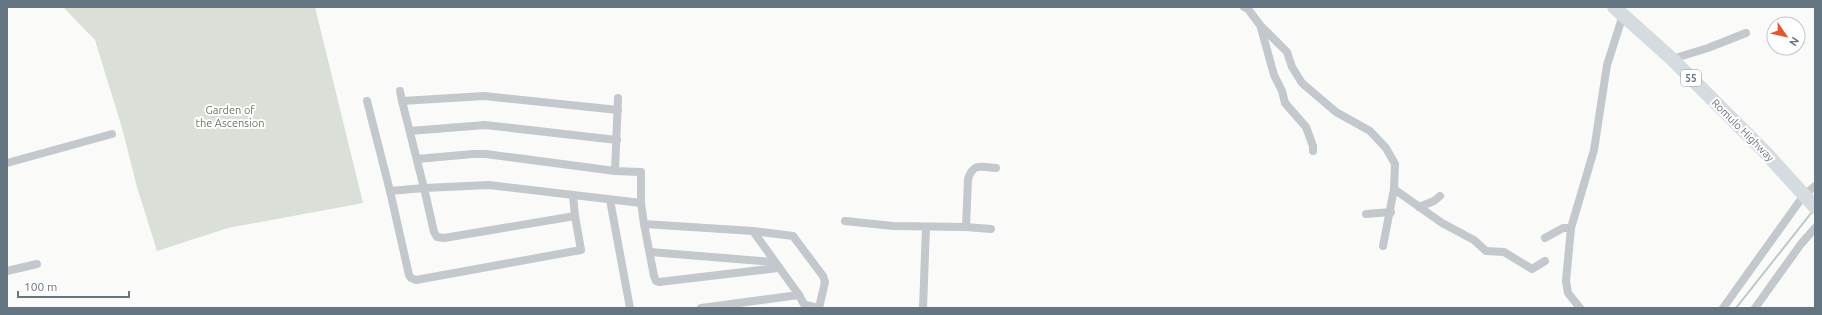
<svg xmlns="http://www.w3.org/2000/svg" width="1822" height="315" viewBox="0 0 1822 315" font-family="Ubuntu,sans-serif">
	<style>
		.green { fill: #dadfd7 }
		.lines { fill: none; stroke-linecap: round; stroke-linejoin: round }
		.stream { stroke: #bbc7cb; stroke-width: 2 }
		.street { stroke: #c3c8cc; stroke-width: 8 }
		.highway { stroke: #d6dbdf; stroke-width: 14 }
		.labels { text-anchor: middle; dominant-baseline: central; stroke-width: 4; stroke-linejoin: round; paint-order: stroke }
		.shield { fill: #fff; stroke: #939fa8; stroke-width: 1 }
		.shield-label { font-size: 10px; font-weight: bold; fill: #657683 }
		.park-label { font-size: 11px; fill: #687a64; stroke: #fff }
		.street-label { font-size: 11px; fill: #657683; stroke: #fff }
	</style>
	<rect width="100%" height="100%" fill="#fafaf8"/>
	<path class="green" d="M 63,7 L 315,7 L 363,203 L 228,228 L 157,251 L 137,187 L 122,128 L 95,40 Z"/>
	<g class="lines">
		<path class="stream" d="M 1736,308 L 1812,212"/>
		<g class="street">
			<path d="M 1244,7 L 1248,9 L 1260,25 L 1287,52 L 1292,67 L 1302,83 L 1336,112 L 1370,131 L 1386,148 L 1395,164 L 1394,189 L 1442,223 L 1474,240 L 1486,251 L 1504,252 L 1532,269 L 1545,261"/>
			<path d="M 1261,28 L 1274,75 L 1282,91 L 1285,103 L 1306,127 L 1313,146 L 1313,151"/>
			<path d="M 1672,59 L 1708,48 L 1746,33"/>
			<path d="M 400,91 L 402,101"/>
			<path d="M 618,98 L 615,171 L 641,172 L 641,203 L 644,224 L 753,231 L 799,295 L 806,308"/>
			<path d="M 367,101 L 390,191"/>
			<path d="M 618,110 L 484,96 L 402,101 L 424,188 L 489,185 L 641,203"/>
			<path d="M 410,131 L 485,125 L 617,140"/>
			<path d="M 417,159 L 473,154 L 486,154 L 615,171"/>
			<path d="M 7,163 L 112,134"/>
			<path d="M 573,195 L 575,216 L 444,238 L 437,237 L 434,232 L 424,188 L 390,191 L 409,275 L 411,278 L 416,280 L 581,250 L 575,216"/>
			<path d="M 610,200 L 630,308"/>
			<path d="M 1419,207 L 1434,201 L 1440,196"/>
			<path d="M 1366,214 L 1391,212"/>
			<path d="M 845,221 L 893,226 L 966,227 L 968,179 C 974,162 981,167 996,168"/>
			<path d="M 644,224 L 654,276 L 656,281 L 659,282 L 778,268"/>
			<path d="M 966,227 L 991,229"/>
			<path d="M 1571,228 L 1566,281 L 1568,293 L 1580,308"/>
			<path d="M 753,231 L 793,236 L 823,276 L 825,282 L 819,308 L 805,305"/>
			<path d="M 1545,238 L 1563,228 L 1571,228 L 1594,150 L 1607,65 L 1623,15"/>
			<path d="M 1383,246 L 1394,189"/>
			<path d="M 650,252 L 774,262"/>
			<path d="M 7,271 L 37,264"/>
			<path d="M 701,308 L 799,295"/>
			<path d="M 923,308 L 926,227"/>
			<path d="M 1723,308 L 1804,195 L 1815,186"/>
			<path d="M 1755,308 L 1801,244 L 1815,228"/>
		</g>
		<path class="highway" d="M 1614,7 L 1672,59 L 1765,152 L 1815,207"/>
	</g>
	<g class="labels">
		<rect class="shield" x="1681" y="70" width="20" height="16" rx="3"/>
		<g class="shield-label">
			<text x="1691" y="78">55</text>
		</g>
		<g class="park-label">
			<text x="230" y="110">Garden of<tspan x="230" dy="13">the Ascension</tspan></text>
		</g>
		<g class="street-label">
			<text transform="translate(1743 130) rotate(45)">Romulo Highway</text>
		</g>
	</g>
	<rect width="1822" height="315" fill="none" stroke="#657683" stroke-width="16"/>
	<g transform="translate(1786 36) rotate(124)"><circle r="19" fill="#ffffff" stroke="#c1c8cd"/>
	<path d="M0-3L7 15L0 10L-7 15Z" fill="#e4572e"/>
	<text y="-6" font-size="11" font-weight="bold" text-anchor="middle" fill="#657683">N</text>
	</g>
	<path d="M18 291v6h111v-6" fill="none" stroke="#657683" stroke-width="2"/>
	<text x="24" y="291" font-size="12" fill="#657683" stroke="#ffffff" stroke-width="3" paint-order="stroke">100 m</text>
</svg>
